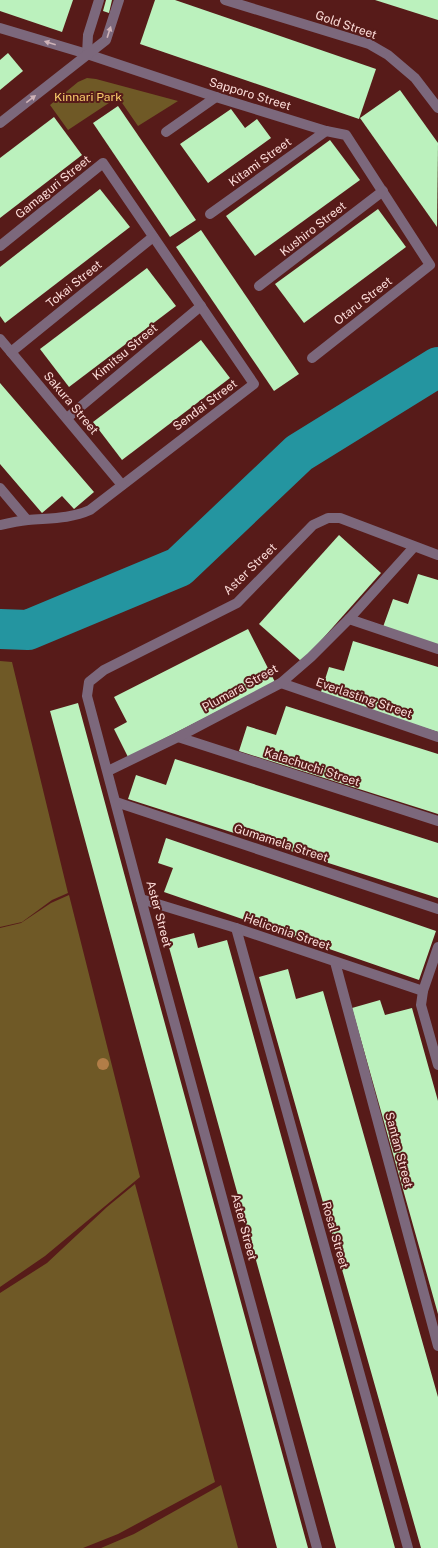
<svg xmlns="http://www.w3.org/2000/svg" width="438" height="1548" viewBox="0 0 438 1548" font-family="'Public Sans',sans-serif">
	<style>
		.green { fill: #6f5926 }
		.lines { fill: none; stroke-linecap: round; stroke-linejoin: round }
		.river { stroke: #2495a0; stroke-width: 40 }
		.building { fill: #bbf1bd }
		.street { stroke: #7c687c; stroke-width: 10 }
		.tree { fill: #b17d47 }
		.oneway { fill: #cfb3b8 }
		.labels { text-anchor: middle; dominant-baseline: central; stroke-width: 4; stroke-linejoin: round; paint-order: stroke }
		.street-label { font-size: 12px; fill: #fcdcd9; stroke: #571b19 }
		.park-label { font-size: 12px; fill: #face6c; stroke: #571b19 }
	</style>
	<rect width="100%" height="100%" fill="#571b19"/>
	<g class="green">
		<path d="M 87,78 L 96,79 L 178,101 L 138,126 L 118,97 L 68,130 L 50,105 L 78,82 Z"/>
		<path d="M 0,661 L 12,662 L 68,893 L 52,900 L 22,922 L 0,927 Z"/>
		<path d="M 69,895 L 140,1177 L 45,1256 L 0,1287 L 0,928 L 21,923 L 51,903 Z"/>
		<path d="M 135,1184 L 215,1482 L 118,1534 L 83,1548 L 0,1548 L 0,1293 L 47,1263 L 107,1207 Z"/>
		<path d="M 221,1485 L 238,1548 L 101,1548 L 134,1534 Z"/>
	</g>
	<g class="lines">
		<path class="river" d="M 0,629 L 28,630 L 179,567 L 299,453 L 438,367"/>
	</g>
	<g class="building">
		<path d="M 0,0 L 73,0 L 62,32 L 0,11 Z"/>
		<path d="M 106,0 L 112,0 L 109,13 L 103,11 Z"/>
		<path d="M 155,0 L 175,0 L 376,69 L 359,119 L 140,44 Z"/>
		<path d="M 376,0 L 438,0 L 438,20 L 375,0 Z"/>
		<path d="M 8,53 L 23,71 L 0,90 L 0,60 Z"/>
		<path d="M 400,90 L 438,143 L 437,227 L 360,118 Z"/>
		<path d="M 118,106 L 196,220 L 170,237 L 93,123 Z"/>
		<path d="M 231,109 L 245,128 L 257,119 L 271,138 L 208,183 L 180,144 Z"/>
		<path d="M 54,117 L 82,155 L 0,218 L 0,158 Z"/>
		<path d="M 330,140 L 360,180 L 255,256 L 226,216 Z"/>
		<path d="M 100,189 L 130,227 L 5,323 L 0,316 L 0,267 Z"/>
		<path d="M 378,209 L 406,247 L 304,323 L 275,284 Z"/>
		<path d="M 201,230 L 299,374 L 274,391 L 176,247 Z"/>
		<path d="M 147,268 L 176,306 L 69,387 L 40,349 Z"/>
		<path d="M 201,340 L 230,378 L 122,460 L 93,422 Z"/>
		<path d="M 0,383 L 94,492 L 74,509 L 62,496 L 42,513 L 0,464 Z"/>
		<path d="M 339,535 L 381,573 L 302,662 L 259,624 Z"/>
		<path d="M 418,574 L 438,580 L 438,645 L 383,627 L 393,599 L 408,604 Z"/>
		<path d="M 248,629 L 275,682 L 128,757 L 114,729 L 127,722 L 114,697 Z"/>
		<path d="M 353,641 L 438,667 L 438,732 L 320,695 L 329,667 L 344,671 Z"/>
		<path d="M 78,703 L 144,947 L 308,1548 L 277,1548 L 50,711 Z"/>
		<path d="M 286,706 L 438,754 L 438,814 L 239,751 L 247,726 L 276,735 Z"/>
		<path d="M 175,759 L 438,843 L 438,898 L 128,799 L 136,775 L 166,785 Z"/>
		<path d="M 166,838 L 436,931 L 419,980 L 164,892 L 173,868 L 158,863 Z"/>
		<path d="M 194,933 L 198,948 L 227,940 L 395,1548 L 336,1548 L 167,940 Z"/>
		<path d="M 288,969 L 296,999 L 323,991 L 438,1397 L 438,1548 L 421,1548 L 259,977 Z"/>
		<path d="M 380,1000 L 385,1015 L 412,1008 L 438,1101 L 438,1314 L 352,1008 Z"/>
	</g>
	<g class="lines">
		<g class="street">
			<path d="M 225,0 L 369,44 L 388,55 L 415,78 L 438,108"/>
			<path d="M 0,28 L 87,54 L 216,97 L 326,131 L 346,135 L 430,265 L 312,358"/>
			<path d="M 87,54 L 88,35 L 99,0"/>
			<path d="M 0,123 L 106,40 L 119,0"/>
			<path d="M 166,132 L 216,97"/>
			<path d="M 210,214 L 326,131"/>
			<path d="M 0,246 L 103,163 L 254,384 L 90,510 C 70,519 49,518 28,520 C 19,521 9,523 0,525"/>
			<path d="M 259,286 L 383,191"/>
			<path d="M 0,339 L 122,485"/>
			<path d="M 11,352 L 153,237"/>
			<path d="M 67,418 L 201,306"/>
			<path d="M 0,488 L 27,520"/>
			<path d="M 349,619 L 438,649"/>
			<path d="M 281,683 L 438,737"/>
			<path d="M 178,737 L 438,821"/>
			<path d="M 108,771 L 178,737 L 281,683 L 311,657 L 349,619 L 414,547"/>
			<path d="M 116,802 L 438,909"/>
			<path d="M 141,899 L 236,928 L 423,991"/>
			<path d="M 236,928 L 408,1548"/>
			<path d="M 438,947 L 423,991 L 421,1005 L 438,1065"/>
			<path d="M 335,962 L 438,1346"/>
			<path d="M 317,1548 L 141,899 L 87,696 L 89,682 L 104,670 L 237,603 L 313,525 L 328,518 L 340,518 L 438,555"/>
		</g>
	</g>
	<circle class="tree" cx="103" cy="1064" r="6"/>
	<defs><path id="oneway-solid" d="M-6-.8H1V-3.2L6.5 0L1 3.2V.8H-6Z"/></defs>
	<g class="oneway">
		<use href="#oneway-solid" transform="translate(109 32) rotate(-72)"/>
		<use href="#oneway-solid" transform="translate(50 43) rotate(-163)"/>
		<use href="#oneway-solid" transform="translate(31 99) rotate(-38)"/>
	</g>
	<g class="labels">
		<g class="street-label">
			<text transform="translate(346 25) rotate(19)">Gold Street</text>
			<text transform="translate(250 94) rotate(17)">Sapporo Street</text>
			<text transform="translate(260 162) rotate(-36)">Kitami Street</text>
			<text transform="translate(53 187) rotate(-39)">Gamaguri Street</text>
			<text transform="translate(313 229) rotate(-38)">Kushiro Street</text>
			<text transform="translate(74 284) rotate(-39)">Tokai Street</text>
			<text transform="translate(363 301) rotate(-38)">Otaru Street</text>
			<text transform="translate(125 352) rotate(-40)">Kimitsu Street</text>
			<text transform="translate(71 403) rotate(50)">Sakura Street</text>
			<text transform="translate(205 405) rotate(-37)">Sendai Street</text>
			<text transform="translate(250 569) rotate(-44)">Aster Street</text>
			<text transform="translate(240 688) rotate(-29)">Plumara Street</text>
			<text transform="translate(364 698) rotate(19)">Everlasting Street</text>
			<text transform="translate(312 767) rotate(18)">Kalachuchi Street</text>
			<text transform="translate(281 843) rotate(18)">Gumamela Street</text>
			<text transform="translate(159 914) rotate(75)">Aster Street</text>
			<text transform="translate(287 932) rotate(19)">Heliconia Street</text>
			<text transform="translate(399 1150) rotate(75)">Santan Street</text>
			<text transform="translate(244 1227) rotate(75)">Aster Street</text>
			<text transform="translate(335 1235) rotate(74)">Rosal Street</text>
		</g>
		<g class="park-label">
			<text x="88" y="97">Kinnari Park</text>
		</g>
	</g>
</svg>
